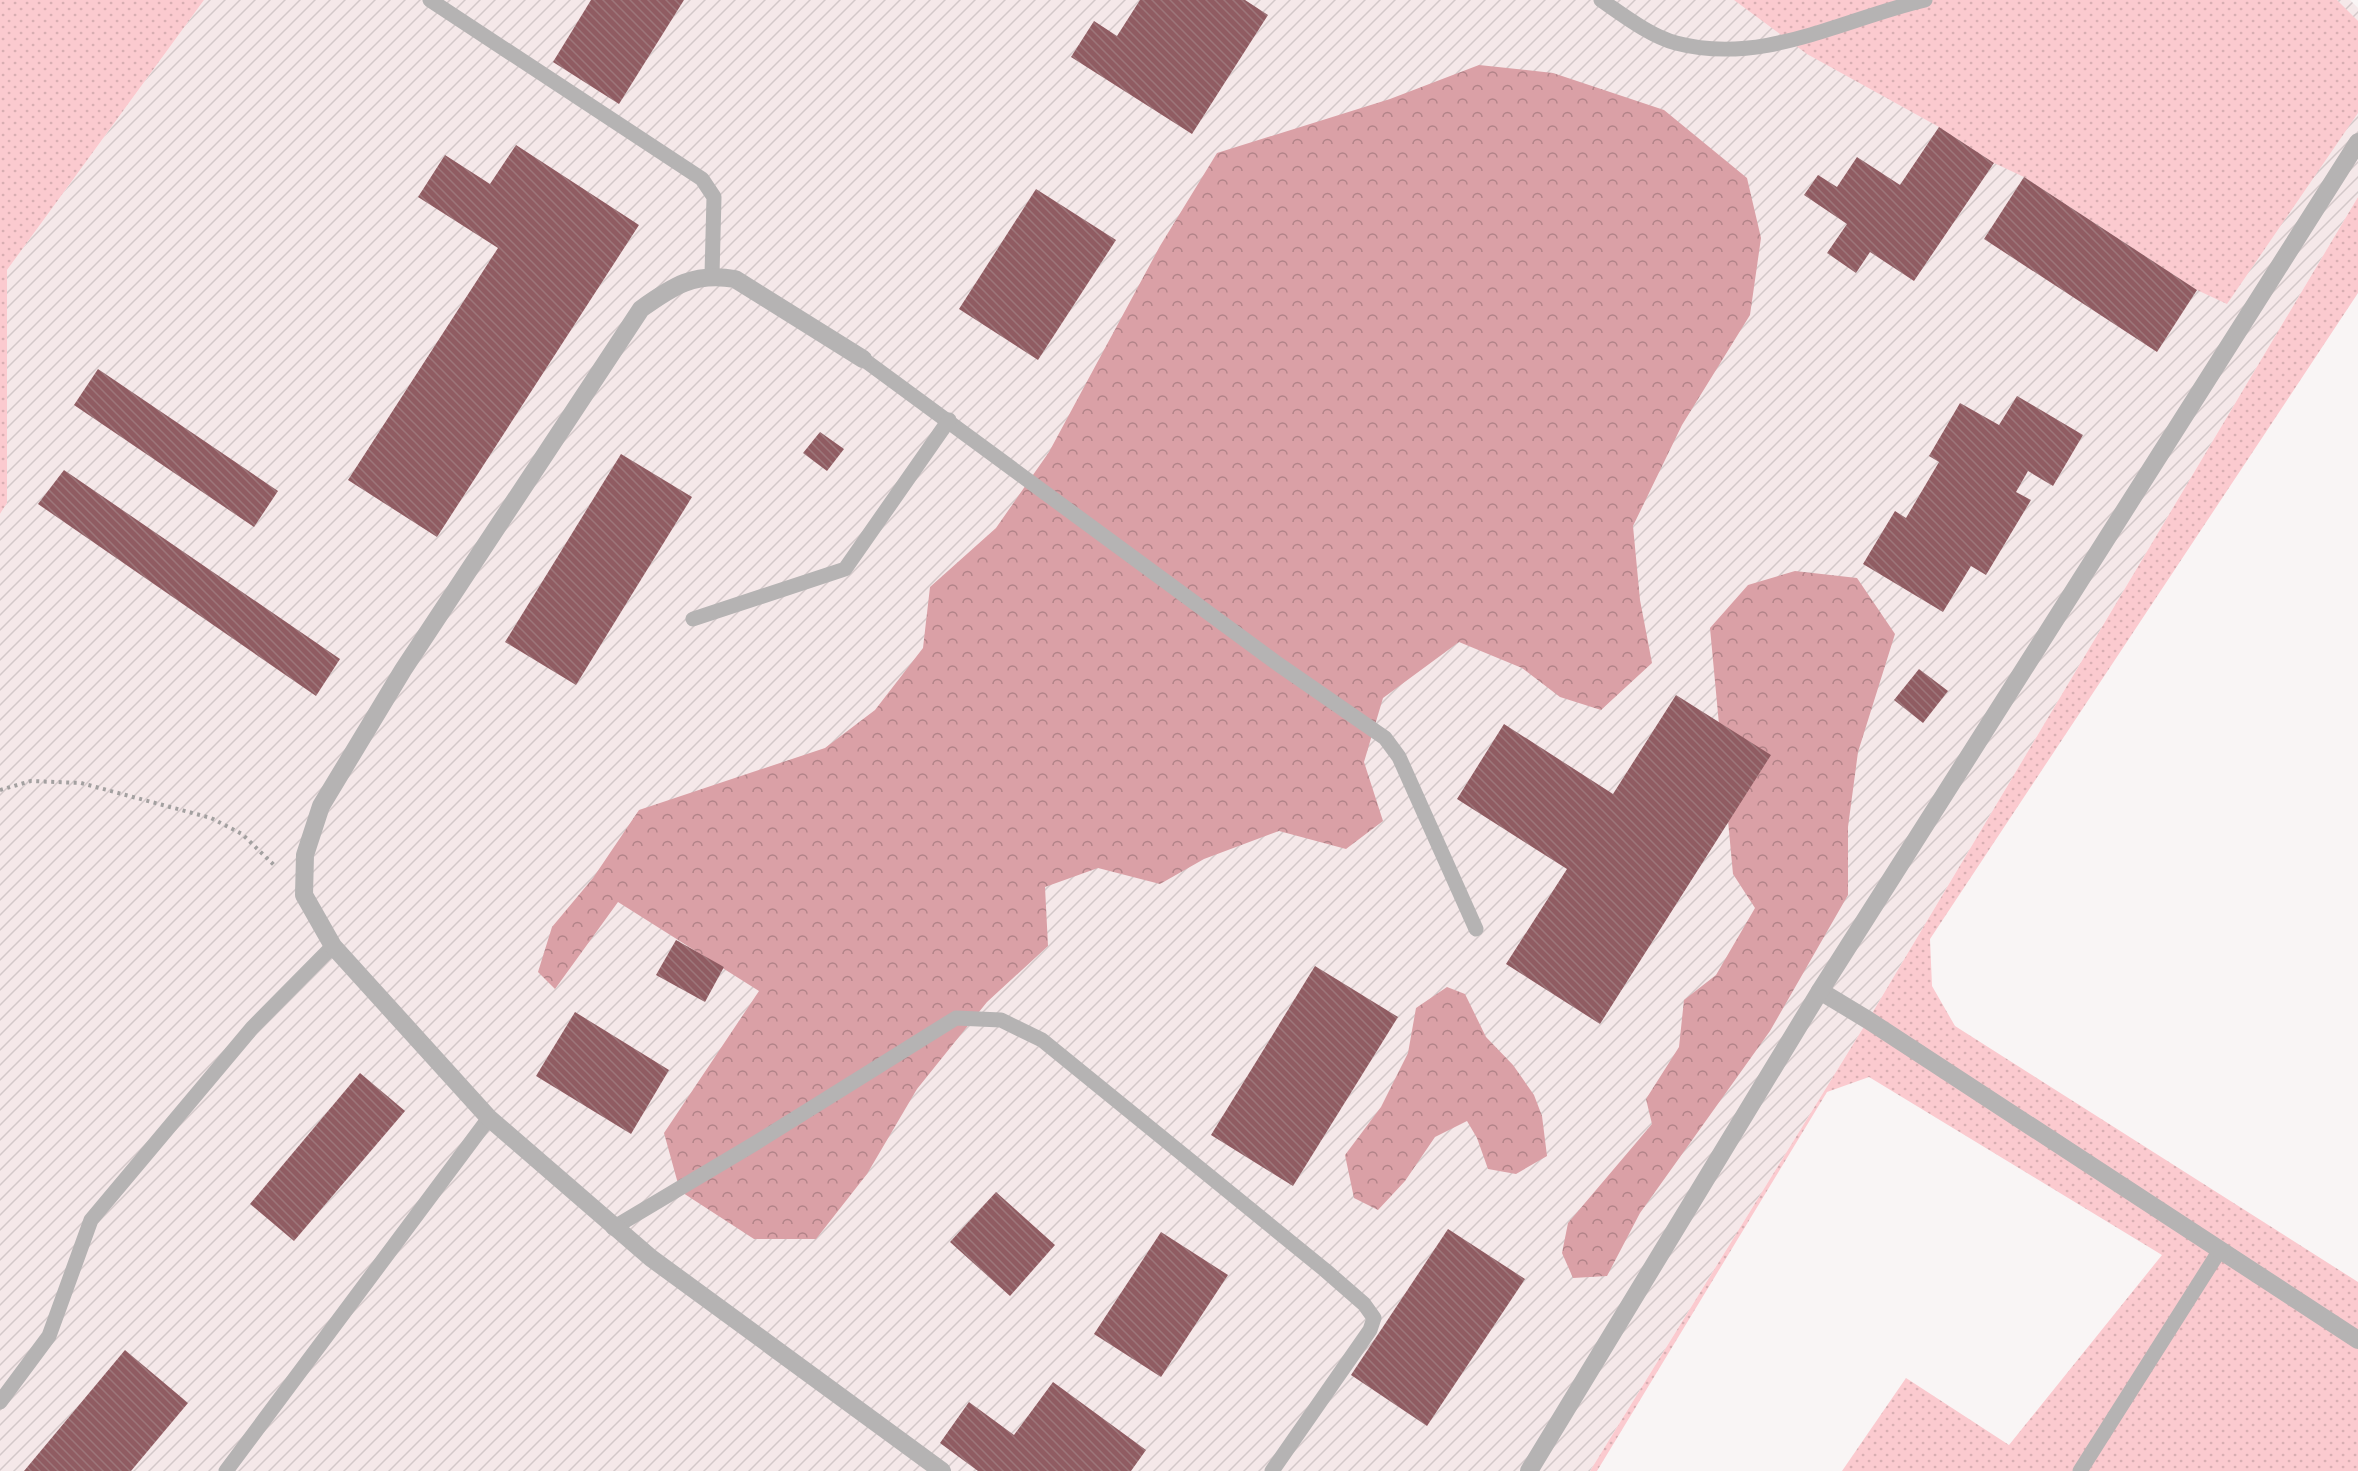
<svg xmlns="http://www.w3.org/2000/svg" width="2358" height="1471" viewBox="0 0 2358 1471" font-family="'PT Sans Narrow',sans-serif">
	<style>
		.industrial { fill: url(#industrial-furrows) }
		.green { fill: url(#green-dots) }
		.forest { fill: url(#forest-crowns) }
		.building { fill: url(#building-back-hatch) }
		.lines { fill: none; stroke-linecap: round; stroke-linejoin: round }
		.path { stroke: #a3a0a0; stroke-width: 4; stroke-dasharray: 3 4.5; stroke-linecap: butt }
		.lane { stroke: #b5b3b3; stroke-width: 15 }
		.street { stroke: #b5b3b3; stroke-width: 18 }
	</style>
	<defs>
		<pattern id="industrial-furrows" width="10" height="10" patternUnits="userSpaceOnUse" patternTransform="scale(1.5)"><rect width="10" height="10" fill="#f5e8e9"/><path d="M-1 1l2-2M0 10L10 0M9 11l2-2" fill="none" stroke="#d3c8c9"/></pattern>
		<pattern id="green-dots" width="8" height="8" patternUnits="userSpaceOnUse" patternTransform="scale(1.5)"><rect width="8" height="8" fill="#fbcacf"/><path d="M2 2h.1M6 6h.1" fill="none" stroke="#d8aeb2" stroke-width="1.8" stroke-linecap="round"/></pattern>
		<pattern id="forest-crowns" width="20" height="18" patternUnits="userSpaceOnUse" patternTransform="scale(1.5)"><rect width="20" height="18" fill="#daa0a6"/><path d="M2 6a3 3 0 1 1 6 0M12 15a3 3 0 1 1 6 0" fill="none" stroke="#b28388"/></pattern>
		<pattern id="building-back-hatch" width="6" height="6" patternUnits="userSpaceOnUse" patternTransform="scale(1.5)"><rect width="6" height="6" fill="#905c62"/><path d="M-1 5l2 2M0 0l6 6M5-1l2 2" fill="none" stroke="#9d767a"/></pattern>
	</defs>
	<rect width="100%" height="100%" fill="#f9f5f5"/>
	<path class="industrial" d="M 204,0 L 2350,0 L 2358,8 L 2358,197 L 1868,1020 L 1590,1471 L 0,1471 L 0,514 L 7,503 L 7,270 Z"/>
	<g class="green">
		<path d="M 0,0 L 204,0 L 7,270 L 7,503 L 0,514 Z"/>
		<path d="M 1734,0 L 2337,0 L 2358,21 L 2358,113 L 2227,304 L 2197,290 L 2024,177 L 1994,163 L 1939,127 L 1807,54 Z"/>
		<path d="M 2358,197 L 2358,293 L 1930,939 L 1932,986 L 1955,1026 L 2358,1282 L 2358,1471 L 1842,1471 L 1906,1378 L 2009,1445 L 2162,1255 L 1869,1077 L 1827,1092 L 1597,1471 L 1590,1471 L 1868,1020 Z"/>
	</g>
	<g class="forest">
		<path d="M 1479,65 L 1553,73 L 1664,110 L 1747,178 L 1761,238 L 1750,315 L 1682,425 L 1633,526 L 1640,600 L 1652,663 L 1601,710 L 1560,697 L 1522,668 L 1459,642 L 1383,698 L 1364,762 L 1383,821 L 1346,849 L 1279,831 L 1204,859 L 1160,884 L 1098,868 L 1045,887 L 1048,946 L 987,1002 L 917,1089 L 867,1174 L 816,1239 L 754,1239 L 680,1191 L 664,1133 L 759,991 L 618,902 L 555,989 L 538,972 L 552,927 L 593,878 L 639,810 L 825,748 L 875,710 L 923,648 L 930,587 L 996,528 L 1049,452 L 1160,246 L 1217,153 L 1390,99 Z"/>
		<path d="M 1795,571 L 1857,578 L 1895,634 L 1858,752 L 1848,827 L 1848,895 L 1770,1031 L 1640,1213 L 1607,1276 L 1573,1278 L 1562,1253 L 1568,1223 L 1652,1124 L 1646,1099 L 1679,1047 L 1684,1000 L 1716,975 L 1755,908 L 1733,874 L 1710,628 L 1748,585 Z"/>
		<path d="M 1447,987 L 1465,994 L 1486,1037 L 1513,1065 L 1534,1095 L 1542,1116 L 1547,1156 L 1516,1174 L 1488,1169 L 1477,1138 L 1467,1121 L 1435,1137 L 1405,1181 L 1378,1210 L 1354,1198 L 1345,1155 L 1381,1107 L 1408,1053 L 1416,1008 Z"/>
	</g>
	<g class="building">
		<path d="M 591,0 L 684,0 L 619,104 L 553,62 Z"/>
		<path d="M 1140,0 L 1245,0 L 1268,15 L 1192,134 L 1071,57 L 1094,21 L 1117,36 Z"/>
		<path d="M 1939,127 L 1994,163 L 1914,281 L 1870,252 L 1856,273 L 1827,253 L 1847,224 L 1804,195 L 1818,175 L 1837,187 L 1857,157 L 1900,185 Z"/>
		<path d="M 516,145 L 639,225 L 437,537 L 348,480 L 498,248 L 418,197 L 445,155 L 490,184 Z"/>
		<path d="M 2024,177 L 2197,290 L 2157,352 L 1984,239 Z"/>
		<path d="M 1036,189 L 1116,240 L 1038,360 L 959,309 Z"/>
		<path d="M 98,369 L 278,491 L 254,527 L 74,405 Z"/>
		<path d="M 2017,396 L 2083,435 L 2053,486 L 2028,471 L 2016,492 L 2031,500 L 1986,575 L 1971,566 L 1943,612 L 1863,564 L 1895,511 L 1906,518 L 1939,462 L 1929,456 L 1960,403 L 1999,425 Z"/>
		<path d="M 820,432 L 844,449 L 827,471 L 803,453 Z"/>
		<path d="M 621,454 L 692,497 L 576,685 L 505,642 Z"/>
		<path d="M 64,470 L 340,659 L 316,696 L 38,504 Z"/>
		<path d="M 1919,669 L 1948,691 L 1923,723 L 1894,700 Z"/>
		<path d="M 1676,695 L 1771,755 L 1600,1024 L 1506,964 L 1567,869 L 1457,799 L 1504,724 L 1613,794 Z"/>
		<path d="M 676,940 L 724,967 L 705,1002 L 656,975 Z"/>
		<path d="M 1315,966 L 1398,1017 L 1293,1186 L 1211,1135 Z"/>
		<path d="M 575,1012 L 669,1070 L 631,1134 L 536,1076 Z"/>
		<path d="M 360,1073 L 405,1111 L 294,1241 L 250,1204 Z"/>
		<path d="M 996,1192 L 1055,1245 L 1010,1296 L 950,1242 Z"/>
		<path d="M 1448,1229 L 1525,1279 L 1427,1426 L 1351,1375 Z"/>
		<path d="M 1161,1232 L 1228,1275 L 1161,1377 L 1094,1334 Z"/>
		<path d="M 125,1350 L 188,1403 L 131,1471 L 24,1471 Z"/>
		<path d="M 1053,1382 L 1146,1450 L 1131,1471 L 978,1471 L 940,1443 L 969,1402 L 1014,1435 Z"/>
	</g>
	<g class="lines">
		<path class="path" d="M 0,790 L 31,781 L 81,783 L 211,818 L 242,834 L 274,865"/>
		<g class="lane">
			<path d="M 430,0 L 702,179 L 714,197 L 712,275"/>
			<path d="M 1601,0 C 1623,15 1650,36 1676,43 C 1763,66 1843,19 1925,0"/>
			<path d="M 863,359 L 1278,664 L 1385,738 L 1399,757 L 1476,929"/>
			<path d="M 693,619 L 845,569 L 949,420"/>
			<path d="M 613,1228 L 754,1144 L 956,1018 L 1001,1020 L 1042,1040 L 1325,1270 L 1364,1304 L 1374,1318 L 1370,1330 L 1272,1471"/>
			<path d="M 0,1402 L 49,1336 L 91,1220 L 252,1028 L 333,946"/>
			<path d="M 226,1471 L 489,1118"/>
			<path d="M 2080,1471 L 2220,1250"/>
		</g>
		<g class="street">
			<path d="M 863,359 L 735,279 C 694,272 673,286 641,309 L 403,670 L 321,806 L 305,855 L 304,895 L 333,946 L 489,1118 L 651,1258 L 942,1471"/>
			<path d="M 1820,991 L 1868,1020 L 2358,1340"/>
			<path d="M 1529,1471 L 1820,991 L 2358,142"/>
		</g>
	</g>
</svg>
